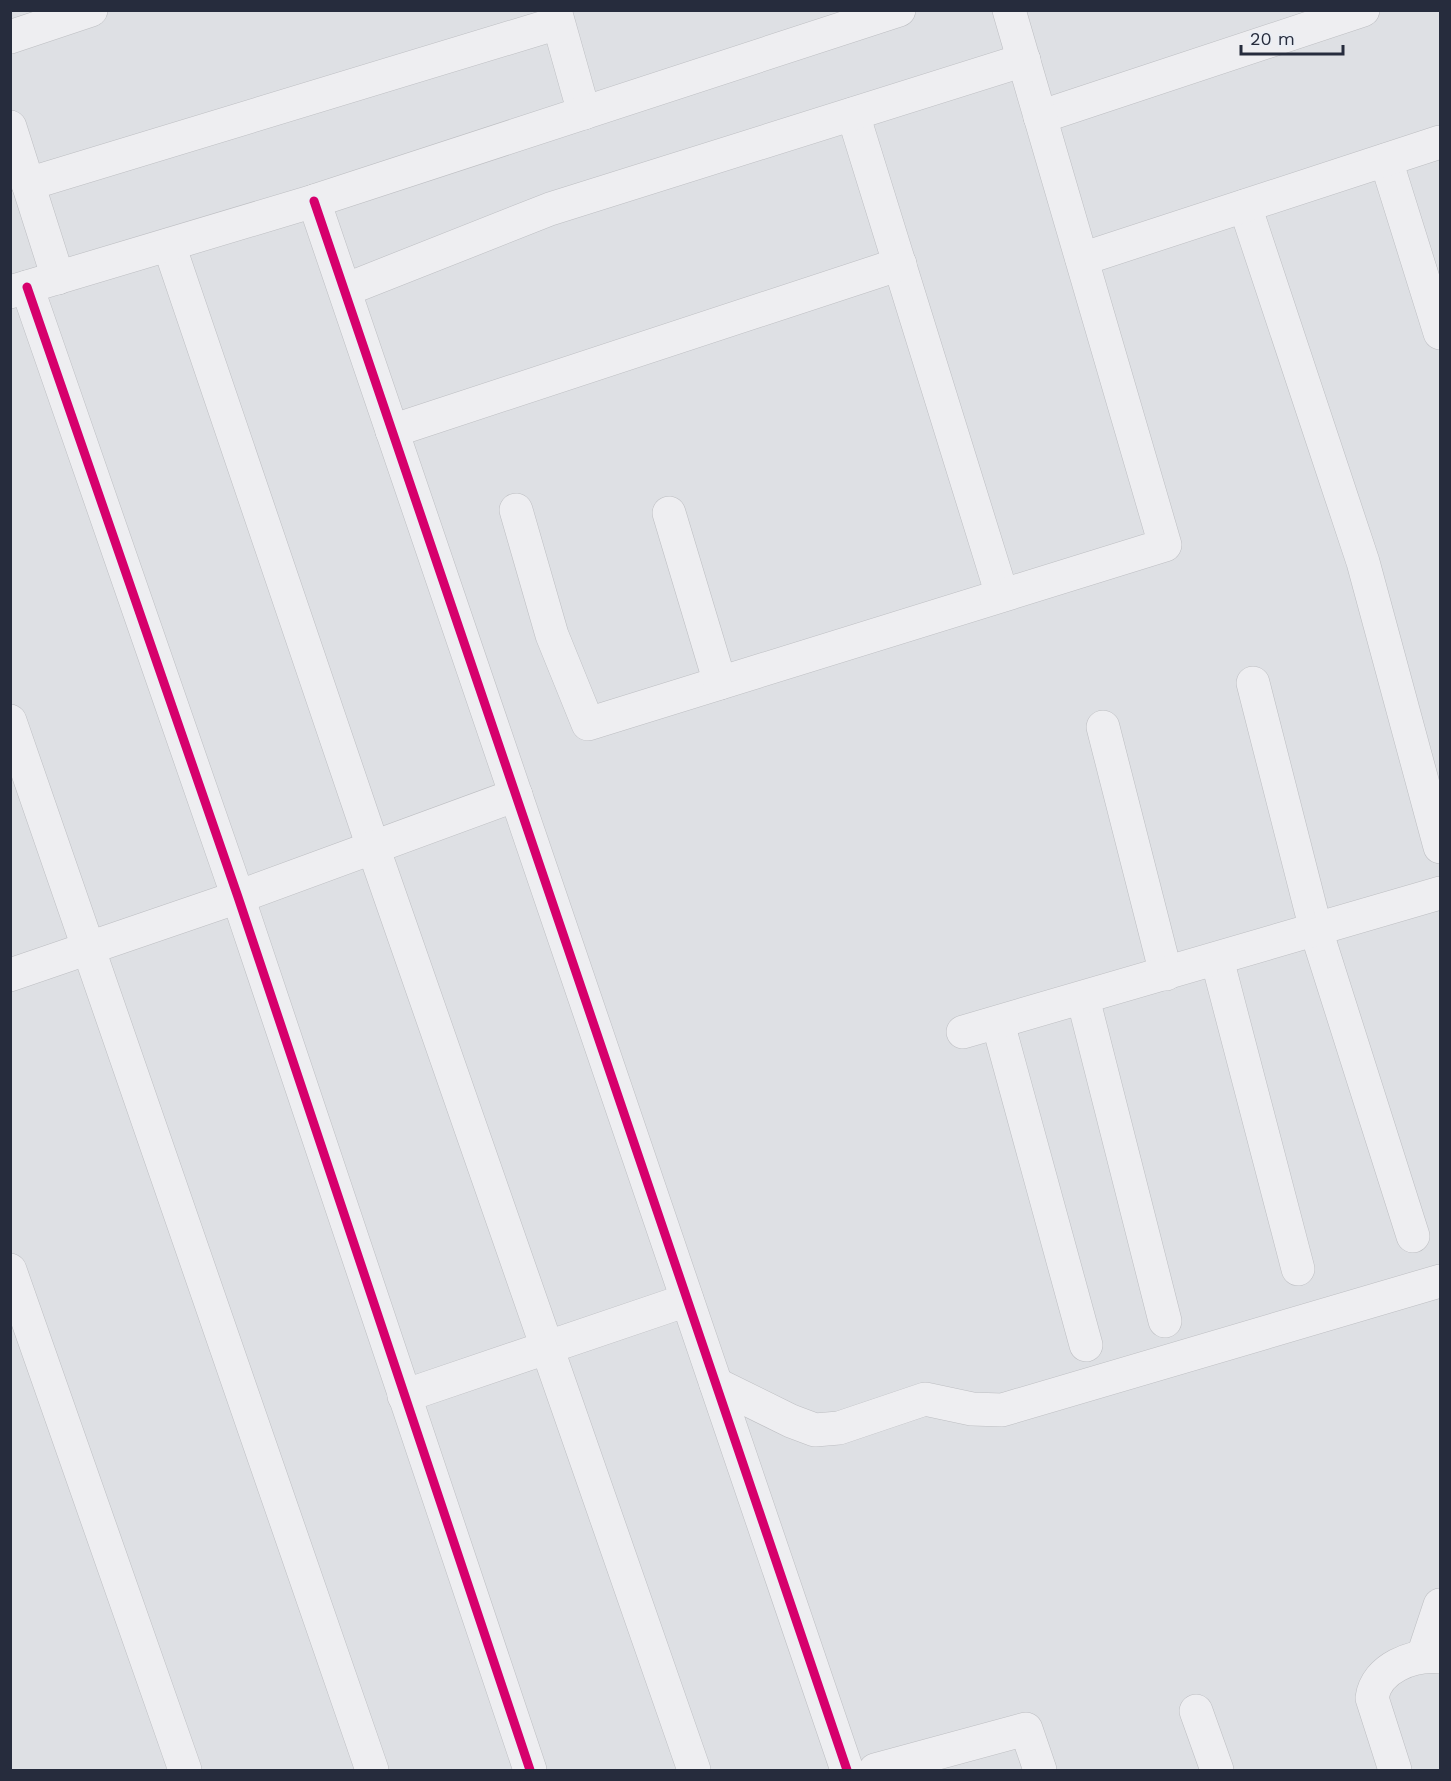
<svg xmlns="http://www.w3.org/2000/svg" width="1451" height="1781" viewBox="0 0 1451 1781" font-family="'Work Sans',sans-serif">
	<style>
		.lines { fill: none; stroke-linecap: round; stroke-linejoin: round }
		.minor-casing { stroke: #bdbec2; stroke-width: 34 }
		.minor { stroke: #eeeef1; stroke-width: 33 }
		.cycleway-casing { stroke: #ebeef4; stroke-width: 13 }
		.cycleway { stroke: #d6006c; stroke-width: 9 }
	</style>
	<rect width="100%" height="100%" fill="#dee0e4"/>
	<g class="lines">
		<g class="minor-casing">
			<g id="minor">
				<path d="M 555,10 L 584,113"/>
				<path d="M 10,37 L 91,10"/>
				<path d="M 853,114 L 1002,595"/>
				<path d="M 1040,117 L 1363,10"/>
				<path d="M 10,127 L 58,278"/>
				<path d="M 1386,160 L 1440,333"/>
				<path d="M 28,184 L 558,23"/>
				<path d="M 314,201 L 847,1770"/>
				<path d="M 1245,206 L 1363,562 L 1440,847"/>
				<path d="M 169,245 L 373,847 L 694,1770"/>
				<path d="M 1082,259 L 1440,142"/>
				<path d="M 27,287 L 238,897 L 530,1770"/>
				<path d="M 345,290 L 550,209 L 1024,60"/>
				<path d="M 10,292 L 314,201 L 899,10"/>
				<path d="M 392,431 L 900,264"/>
				<path d="M 516,510 L 552,635 L 588,724 L 1165,545 L 1009,10"/>
				<path d="M 669,513 L 720,683"/>
				<path d="M 1253,683 L 1316,930 L 1413,1236"/>
				<path d="M 10,721 L 372,1770"/>
				<path d="M 1103,727 L 1166,974"/>
				<path d="M 1217,959 L 1298,1269"/>
				<path d="M 10,975 L 238,897 L 516,795"/>
				<path d="M 1083,998 L 1165,1321"/>
				<path d="M 998,1023 L 1086,1345"/>
				<path d="M 963,1032 L 1440,893"/>
				<path d="M 10,1270 L 185,1770"/>
				<path d="M 716,1384 L 791,1421 L 815,1430 L 839,1428 L 925,1399 L 972,1409 L 1002,1410 L 1440,1281"/>
				<path d="M 404,1396 L 687,1300"/>
				<path d="M 1423,1656 L 1440,1605"/>
				<path d="M 1196,1711 L 1217,1770"/>
				<path d="M 875,1770 L 1026,1729 L 1040,1770"/>
				<path d="M 1395,1770 L 1372,1698 C 1376,1668 1413,1654 1440,1657"/>
			</g>
		</g>
		<use href="#minor" class="minor"/>
		<g class="cycleway-casing">
			<g id="cycleway">
				<path d="M 314,201 L 847,1770"/>
				<path d="M 27,287 L 238,897 L 530,1770"/>
			</g>
		</g>
		<use href="#cycleway" class="cycleway"/>
	</g>
	<rect width="1451" height="1781" fill="none" stroke="#262c3d" stroke-width="24"/>
	<path d="M1241 45v9h102v-9" fill="none" stroke="#262c3d" stroke-width="3"/>
	<text x="1250" y="45" font-size="18" fill="#262c3d" stroke="#ebeef4" stroke-width="4.5" paint-order="stroke">20 m</text>
</svg>
